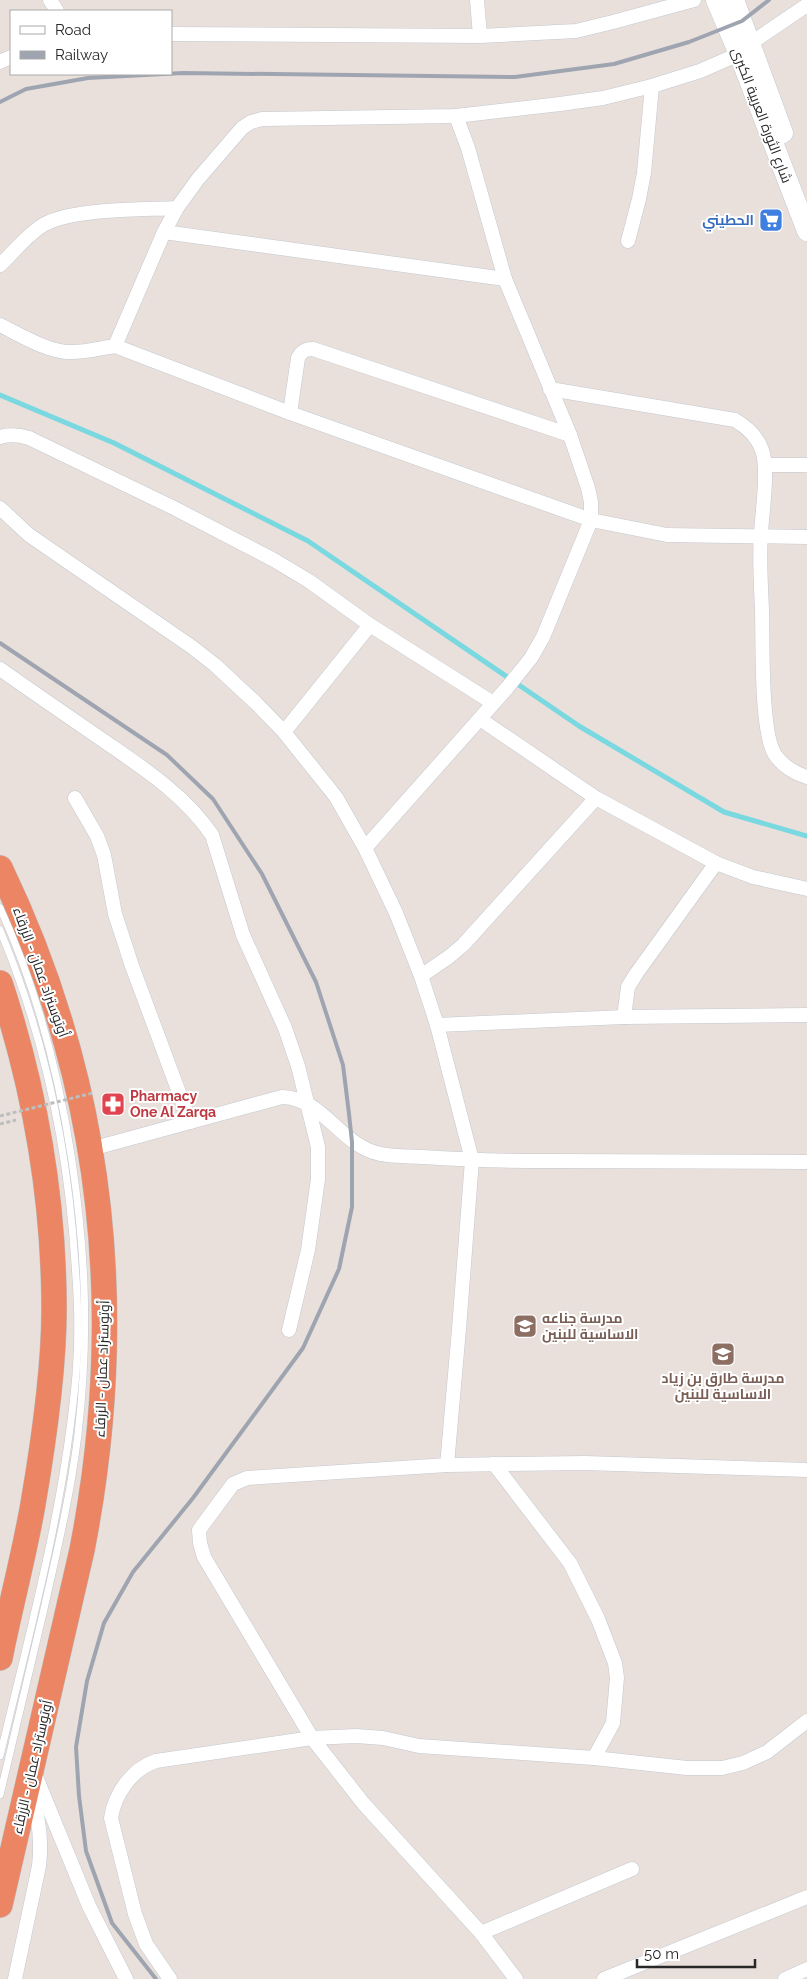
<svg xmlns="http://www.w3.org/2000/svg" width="807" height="1979" viewBox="0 0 807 1979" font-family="Raleway,Cairo,sans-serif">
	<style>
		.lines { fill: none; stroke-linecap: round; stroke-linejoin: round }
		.stream { stroke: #79d8e0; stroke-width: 5 }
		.lane-casing { stroke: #c3c8d0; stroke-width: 8 }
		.street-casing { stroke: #c3c8d0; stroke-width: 15 }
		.secondary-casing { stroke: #c3c8d0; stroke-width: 21 }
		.highway-casing { stroke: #bebebe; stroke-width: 26 }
		.path { stroke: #bebebe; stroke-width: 3; stroke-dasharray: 4 2.5; stroke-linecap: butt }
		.lane { stroke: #fff; stroke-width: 7 }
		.street { stroke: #fff; stroke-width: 14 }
		.secondary { stroke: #fff; stroke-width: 20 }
		.highway { stroke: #ec8563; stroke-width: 25 }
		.rail { stroke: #9fa5b0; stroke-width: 4 }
		.path-bridge { stroke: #bebebe; stroke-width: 3; stroke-dasharray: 4 2.5; stroke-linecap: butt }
		.labels { text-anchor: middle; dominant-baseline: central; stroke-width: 4; stroke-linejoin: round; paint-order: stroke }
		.street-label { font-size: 14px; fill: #282828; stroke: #fff }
		.shop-label { font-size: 14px; font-weight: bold; fill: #366cbe; stroke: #fff; text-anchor: end }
		.health-label { font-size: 14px; font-weight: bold; fill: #be3a42; stroke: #fff; text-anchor: start }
		.education-label { font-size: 14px; font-weight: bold; fill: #785e54; stroke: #fff; text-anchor: start }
	</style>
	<rect width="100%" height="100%" fill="#e9e0db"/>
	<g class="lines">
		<path class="stream" d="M 0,395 L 114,443 L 308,541 L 579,726 L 724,812 L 807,836"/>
		<g class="lane-casing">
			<g id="lane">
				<path d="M 0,908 C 37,989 59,1074 72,1161 C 86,1255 89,1340 78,1434 C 71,1493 57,1551 44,1609 C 29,1671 15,1733 0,1795"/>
				<path d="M 0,930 C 44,1035 68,1150 75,1264 C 78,1300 79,1338 76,1374 C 65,1504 30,1630 0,1756"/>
			</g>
		</g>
		<g class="street-casing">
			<g id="street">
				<path d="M 50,0 L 57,11"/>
				<path d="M 477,0 L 480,36"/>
				<path d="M 171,34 L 480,36 L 576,31 L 613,22 L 694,0"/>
				<path d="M 751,43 L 807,5"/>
				<path d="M 739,54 L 700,71 L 652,86 L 603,98 L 560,104 L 456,116 L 262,119 L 251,122 L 242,128 L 198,179 L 177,208 L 164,232 L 115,346 L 290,413 L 591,520 L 667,535 L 807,537"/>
				<path d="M 0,62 L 11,57"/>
				<path d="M 164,232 L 505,279"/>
				<path d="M 628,241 L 639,199 L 644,173 L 652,86"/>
				<path d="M 0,265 C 13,253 25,237 40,227 C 67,208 142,210 177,208"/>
				<path d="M 0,325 C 20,335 50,353 72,352 C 87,352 101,348 115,346"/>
				<path d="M 550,389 L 735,420 C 747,427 757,436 762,450 C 769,471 762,511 761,534 C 759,559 761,585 762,610 C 763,639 760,736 776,756 C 783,766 796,774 807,777"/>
				<path d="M 290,413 L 298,358 C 302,351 305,349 313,349 L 570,435"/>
				<path d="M 0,437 C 10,434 19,435 29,438 L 174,508 L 274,560 L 309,581 L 370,625 L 493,703"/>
				<path d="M 765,465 L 807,465"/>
				<path d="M 0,508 L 29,535 L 192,647 L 215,665 L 256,703 L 284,732 L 336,797 L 365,848 L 396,913 L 421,976 L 437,1025 L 472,1160 L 459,1329 L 447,1465"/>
				<path d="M 0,669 C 34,693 69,717 104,741 C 143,768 185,795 212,835 L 243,935 L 285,1028 L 298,1066 L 318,1147 L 318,1179 L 308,1250 L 289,1330"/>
				<path d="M 480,719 L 596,798 L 716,863 L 753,877 L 807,889"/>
				<path d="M 284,732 L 370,625"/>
				<path d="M 75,798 L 97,836 L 104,855 L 115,914 L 132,966 L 190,1122"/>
				<path d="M 365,848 L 507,688 L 531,658 L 543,637 L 591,520 L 591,502 L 588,488 L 570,435 L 505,279 L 468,148 L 456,116"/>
				<path d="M 421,976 L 450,956 L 463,945 L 596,798"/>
				<path d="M 624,1017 L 628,987 L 636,974 L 716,863"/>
				<path d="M 437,1025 L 624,1017 L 807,1015"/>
				<path d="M 91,1149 L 282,1097 C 324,1098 341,1147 381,1154 C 395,1157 409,1156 423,1157 C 465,1160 506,1161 548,1161 C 635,1161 721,1161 807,1162"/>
				<path d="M 494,1464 L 570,1563 L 598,1619 L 615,1663 L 617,1678 L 613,1723 L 594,1758"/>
				<path d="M 34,1772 L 89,1906 L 126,1979"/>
				<path d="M 481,1933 L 632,1869"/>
				<path d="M 15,1979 L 39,1866 C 42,1839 40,1816 29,1792"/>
				<path d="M 170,1979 L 146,1944 L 135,1914 L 111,1818 C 115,1793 132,1769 156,1761 L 312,1738 L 356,1736 L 383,1738 L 419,1746 L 594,1758 L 687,1768 L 722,1768 L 743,1763 L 767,1752 L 807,1721"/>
				<path d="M 516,1979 L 481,1933 L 363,1803 L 312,1738 L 204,1557 L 200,1543 L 199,1530 L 233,1484 L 247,1478 L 447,1465 L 585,1463 L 807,1470"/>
				<path d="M 604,1979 L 807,1897"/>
				<path d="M 785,1979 L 807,1969"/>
			</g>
		</g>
		<g class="secondary-casing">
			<g id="secondary">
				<path d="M 716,0 L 739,54 L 807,231"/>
				<path d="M 734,0 L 783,133"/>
			</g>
		</g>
		<g class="highway-casing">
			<g id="highway">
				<path d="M 0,868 C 105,1086 128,1314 82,1550 L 0,1905"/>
				<path d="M 0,983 C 34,1086 53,1192 54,1301 C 55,1365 44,1440 33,1504 C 24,1556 10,1607 0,1658"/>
			</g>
		</g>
		<path class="path" d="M 0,1124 L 16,1120"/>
		<use href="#lane" class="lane"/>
		<use href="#street" class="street"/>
		<use href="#secondary" class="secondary"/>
		<use href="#highway" class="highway"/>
		<g class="rail">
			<path d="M 0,102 L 26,89 L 88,78 L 183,73 L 515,77 L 614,64 L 689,42 L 742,21 L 769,0"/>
			<path d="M 0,643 L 167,755 L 213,799 L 262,874 L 316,982 L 343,1065 L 349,1114 L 352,1142 L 352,1207 L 339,1269 L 303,1348 L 193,1498 L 133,1572 L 104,1623 L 87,1681 L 76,1747 L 79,1796 L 86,1851 L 112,1923 L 156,1979"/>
		</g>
		<path class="path-bridge" d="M 0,1116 L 93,1093"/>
	</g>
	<defs>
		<g id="supermarket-square" transform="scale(1.25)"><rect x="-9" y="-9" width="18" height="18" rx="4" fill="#3f7fe0" stroke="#fff"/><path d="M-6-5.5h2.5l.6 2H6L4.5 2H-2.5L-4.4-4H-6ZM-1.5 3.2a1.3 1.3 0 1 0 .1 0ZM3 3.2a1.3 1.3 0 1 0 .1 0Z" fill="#fff"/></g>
		<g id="pharmacy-square" transform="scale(1.25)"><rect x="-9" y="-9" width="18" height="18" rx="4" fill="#e0444e" stroke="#fff"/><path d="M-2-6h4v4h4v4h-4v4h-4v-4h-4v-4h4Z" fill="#fff"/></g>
		<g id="school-square" transform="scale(1.25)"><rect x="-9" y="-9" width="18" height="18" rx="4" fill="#8d6e63" stroke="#fff"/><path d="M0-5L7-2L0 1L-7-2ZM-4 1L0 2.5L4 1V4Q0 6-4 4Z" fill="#fff"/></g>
	</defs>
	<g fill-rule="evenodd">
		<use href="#supermarket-square" x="771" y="220"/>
		<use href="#pharmacy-square" x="113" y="1104"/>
		<use href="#school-square" x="525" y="1326"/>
		<use href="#school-square" x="723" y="1354"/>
	</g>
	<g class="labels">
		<g class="street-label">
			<text transform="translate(762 115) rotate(69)">شارع الثورة العربية الكبرى</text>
			<text transform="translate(41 972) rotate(70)">أوتوستراد عمان - الزرقاء</text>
			<text transform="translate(102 1369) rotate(-88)">أوتوستراد عمان - الزرقاء</text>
			<text transform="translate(32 1767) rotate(-77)">أوتوستراد عمان - الزرقاء</text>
		</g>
		<g class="shop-label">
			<text x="754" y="220">الحطيني</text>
		</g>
		<g class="health-label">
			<text x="130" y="1096">Pharmacy<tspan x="130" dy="16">One Al Zarqa</tspan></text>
		</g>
		<g class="education-label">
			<text x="542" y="1318">مدرسة جناعه<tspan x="542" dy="16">الاساسية للبنين</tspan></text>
			<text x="723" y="1378" text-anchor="middle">مدرسة طارق بن زياد<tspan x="723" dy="16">الاساسية للبنين</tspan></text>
		</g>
	</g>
	<rect x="10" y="10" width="162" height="65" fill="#ffffff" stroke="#a9a9a9"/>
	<rect x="20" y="26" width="25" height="8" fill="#ffffff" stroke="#a9a9a9"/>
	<text x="55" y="35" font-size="15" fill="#282828">Road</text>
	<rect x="20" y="51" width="25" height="8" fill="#9fa5b0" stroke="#a9a9a9"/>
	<text x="55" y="60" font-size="15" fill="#282828">Railway</text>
	<path d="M637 1959v8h118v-8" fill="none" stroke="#282828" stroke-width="2.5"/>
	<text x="644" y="1959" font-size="15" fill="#282828" stroke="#ffffff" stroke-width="4" paint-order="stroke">50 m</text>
</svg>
